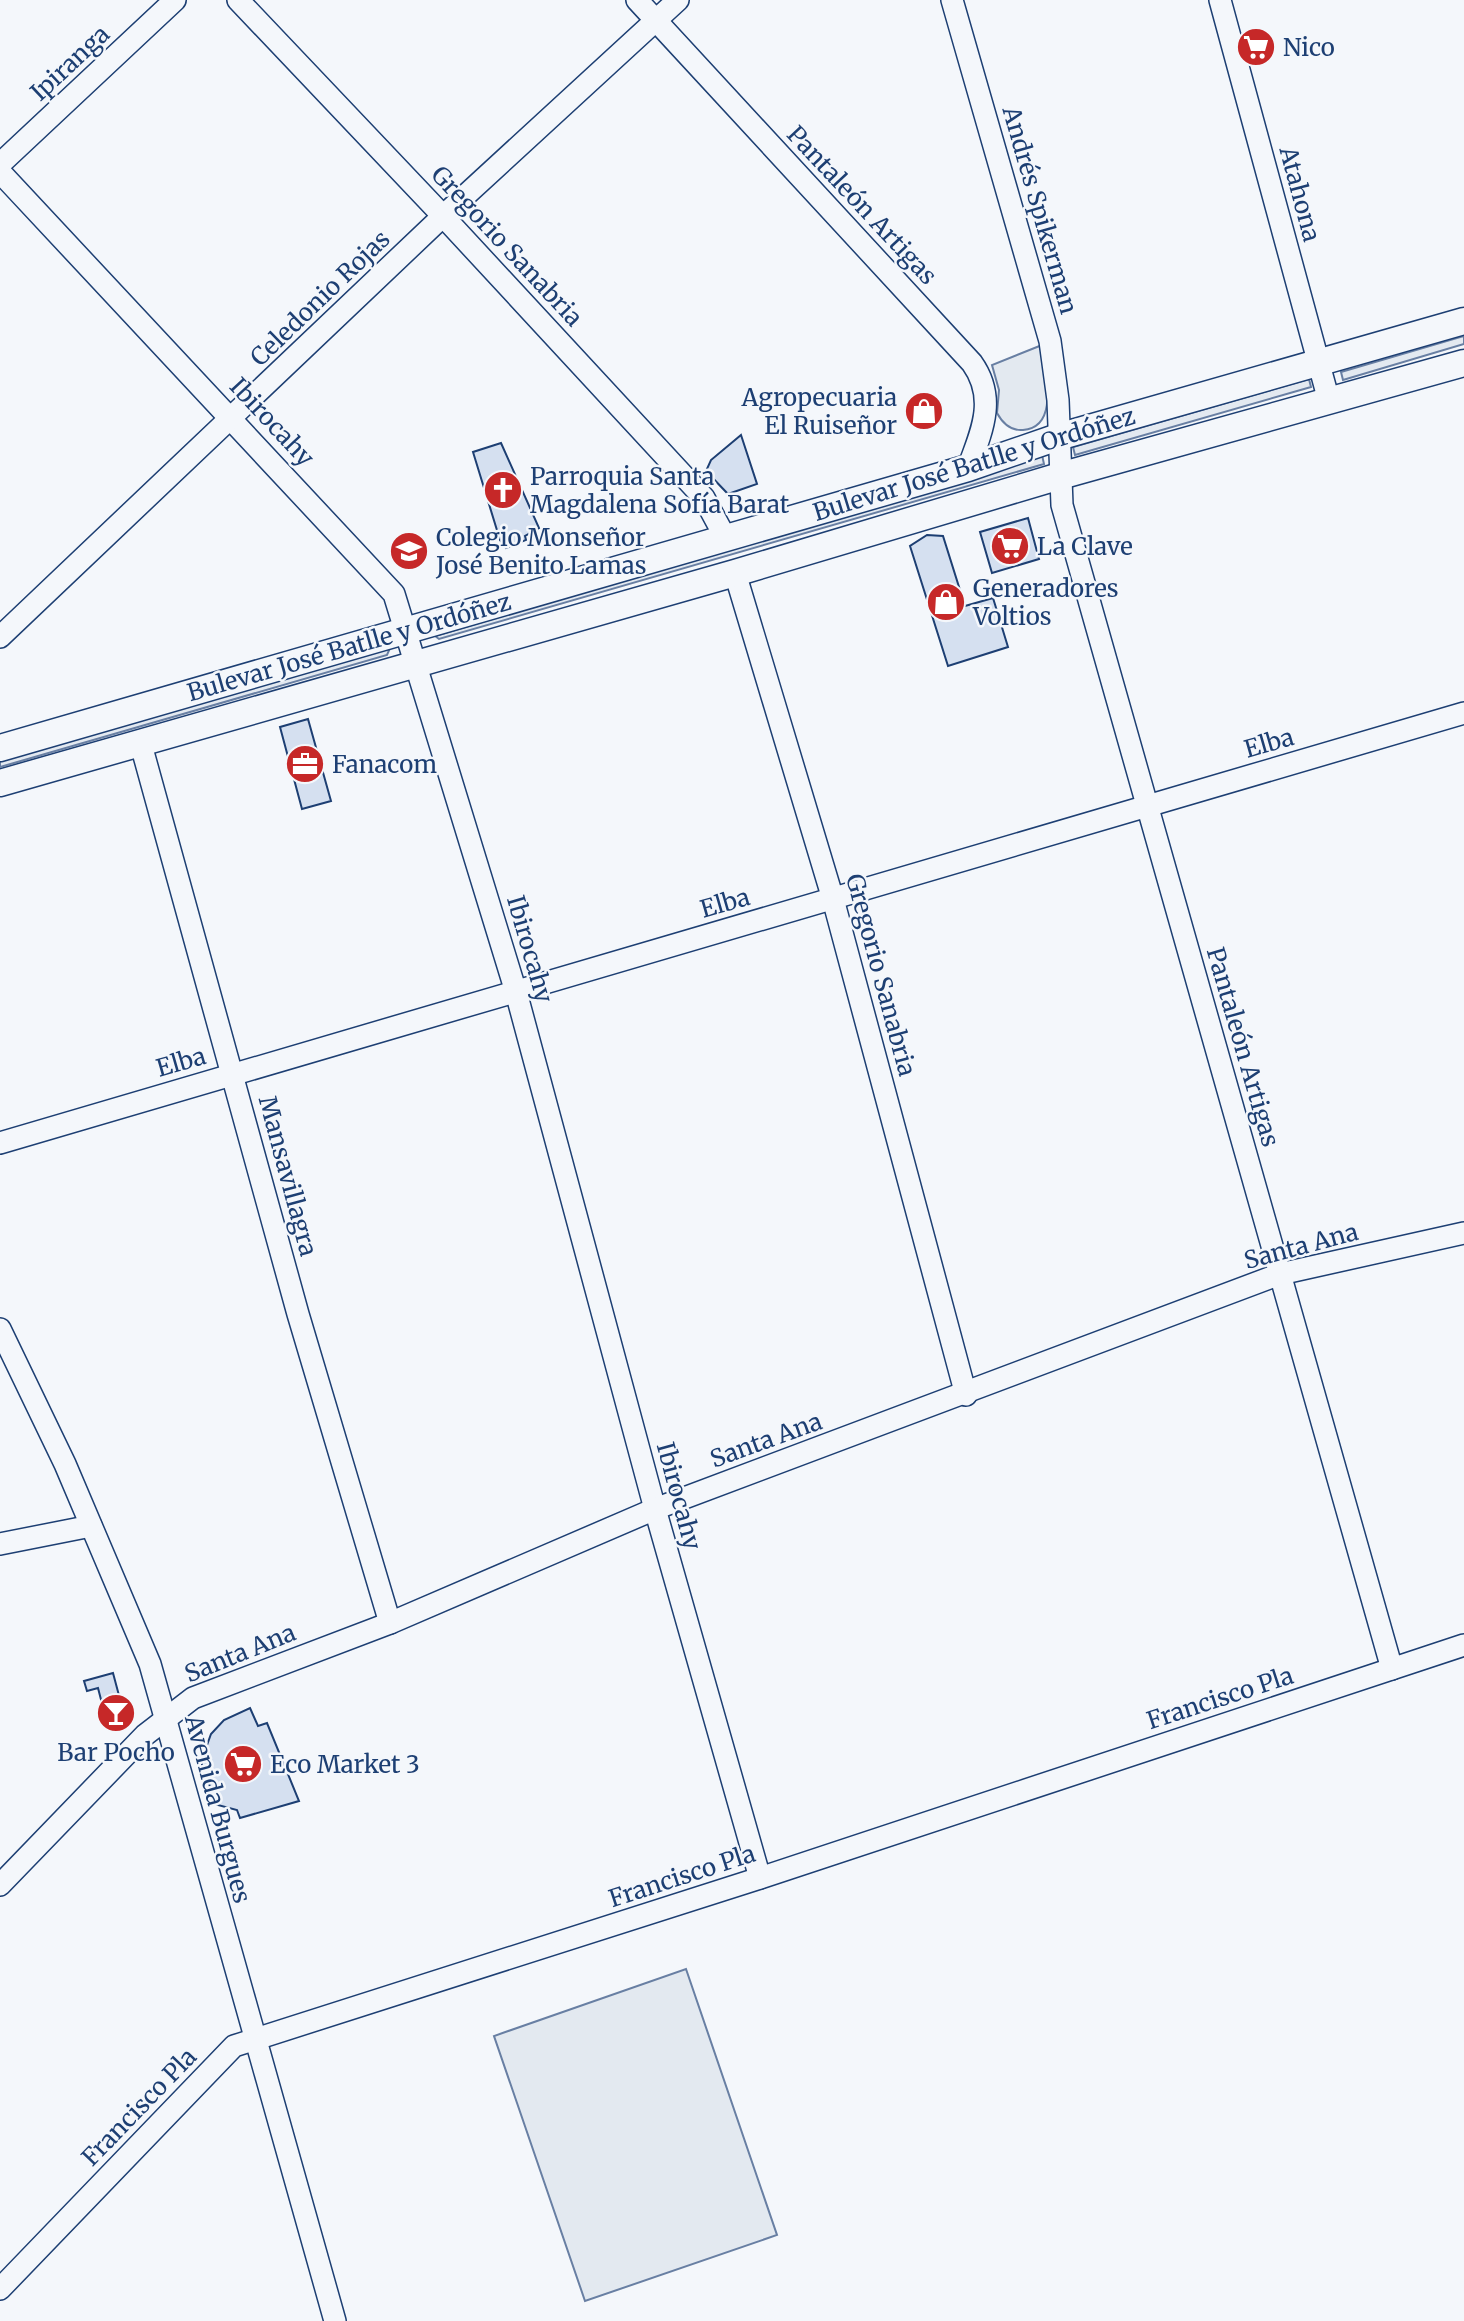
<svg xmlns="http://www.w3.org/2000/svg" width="1464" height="2321" viewBox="0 0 1464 2321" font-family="Merriweather,serif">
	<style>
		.green { fill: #e3e9f0; stroke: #687fa3; stroke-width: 2 }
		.building { fill: #d5e0f0; stroke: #1d3f73; stroke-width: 2 }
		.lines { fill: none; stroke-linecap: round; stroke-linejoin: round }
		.minor-casing { stroke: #1d3f73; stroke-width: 24 }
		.major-casing { stroke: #1d3f73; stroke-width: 29 }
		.minor { stroke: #f4f7fb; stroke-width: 21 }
		.major { stroke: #f4f7fb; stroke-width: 26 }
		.labels { text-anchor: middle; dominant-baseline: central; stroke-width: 5; stroke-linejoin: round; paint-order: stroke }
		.poi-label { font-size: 24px; fill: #1d3f73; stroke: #f4f7fb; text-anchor: start }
		.street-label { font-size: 24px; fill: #1d3f73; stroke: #f4f7fb }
	</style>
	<rect width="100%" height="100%" fill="#f4f7fb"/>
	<g class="green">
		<path d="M 1464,336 L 1464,344 L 1343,380 L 1341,372 Z"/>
		<path d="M 1042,345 C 1044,371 1061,427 1023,430 C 1011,431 1003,424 997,413 L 999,390 L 992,365 Z"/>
		<path d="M 1309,379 L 1311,387 L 1075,455 L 1073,447 Z"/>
		<path d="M 1042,455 L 1044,464 L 439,639 L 435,636 Z"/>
		<path d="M 390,648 L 387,655 L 0,767 L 0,759 Z"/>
		<path d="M 686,1969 L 777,2235 L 585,2301 L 494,2036 Z"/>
	</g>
	<g class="building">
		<path d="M 741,435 L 757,484 L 728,494 L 706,471 L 711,460 Z"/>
		<path d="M 501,443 L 539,528 L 525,536 L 526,540 L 506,548 L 500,540 L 473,452 Z"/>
		<path d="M 1028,518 L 1039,559 L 992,573 L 980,532 Z"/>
		<path d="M 927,535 L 943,536 L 965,606 L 993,598 L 1008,647 L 948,666 L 910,546 Z"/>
		<path d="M 308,719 L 331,801 L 302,809 L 280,727 Z"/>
		<path d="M 113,1673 L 125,1718 L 107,1723 L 98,1688 L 87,1691 L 84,1681 Z"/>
		<path d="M 250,1708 L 258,1726 L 267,1723 L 299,1801 L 240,1818 L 237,1810 L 214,1804 L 209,1783 L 204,1785 L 202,1777 L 202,1759 L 211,1734 L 224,1720 Z"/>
	</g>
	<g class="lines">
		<g class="minor-casing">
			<g id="minor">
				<path d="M 238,0 L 443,216 L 704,498 L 725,537"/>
				<path d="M 637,0 L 972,363 C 997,398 982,431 968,468"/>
				<path d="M 952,0 L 1050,341 L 1058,400 L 1062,505 L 1392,1669"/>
				<path d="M 1220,0 L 1329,401"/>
				<path d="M 0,164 L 175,0"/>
				<path d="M 0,172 L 394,594 L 516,992 L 655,1509 L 760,1878"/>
				<path d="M 735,573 L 833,899 L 966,1395"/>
				<path d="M 0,637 L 443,216 L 678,0"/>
				<path d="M 140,741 L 298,1314 L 390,1623"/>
				<path d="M 0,1143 L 1464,713"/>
				<path d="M 0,1329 L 65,1464 L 150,1664 L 335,2321"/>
				<path d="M 0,1544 L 91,1526"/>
				<path d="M 0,1885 L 145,1735 L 193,1698 L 390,1623 L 655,1509 L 1280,1274 L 1464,1233"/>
				<path d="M 0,2289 L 234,2046 L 760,1878 L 1464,1645"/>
			</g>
		</g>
		<g class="major-casing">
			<g id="major">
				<path d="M 0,748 L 968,468 L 1058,437 L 1464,321"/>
				<path d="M 0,783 L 735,573 L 1060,476 L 1464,363"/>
			</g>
		</g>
		<use href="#minor" class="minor"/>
		<use href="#major" class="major"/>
	</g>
	<defs>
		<g id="supermarket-disc" transform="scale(2.0125)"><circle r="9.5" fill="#c62828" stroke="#f4f7fb"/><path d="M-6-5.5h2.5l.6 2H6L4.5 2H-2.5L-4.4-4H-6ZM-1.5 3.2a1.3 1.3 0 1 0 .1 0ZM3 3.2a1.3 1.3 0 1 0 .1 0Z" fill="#fff"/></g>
		<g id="shop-disc" transform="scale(2.0125)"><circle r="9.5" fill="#c62828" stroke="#f4f7fb"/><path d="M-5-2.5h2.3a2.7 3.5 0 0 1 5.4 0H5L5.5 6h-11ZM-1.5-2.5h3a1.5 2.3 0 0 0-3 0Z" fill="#fff"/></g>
		<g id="church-disc" transform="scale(2.0125)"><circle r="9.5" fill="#c62828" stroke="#f4f7fb"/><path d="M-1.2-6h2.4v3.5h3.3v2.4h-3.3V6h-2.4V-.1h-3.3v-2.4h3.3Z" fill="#fff"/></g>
		<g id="school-disc" transform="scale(2.0125)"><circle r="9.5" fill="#c62828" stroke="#f4f7fb"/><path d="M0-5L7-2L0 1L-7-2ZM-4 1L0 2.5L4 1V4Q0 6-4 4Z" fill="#fff"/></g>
		<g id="office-disc" transform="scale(2.0125)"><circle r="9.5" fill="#c62828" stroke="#f4f7fb"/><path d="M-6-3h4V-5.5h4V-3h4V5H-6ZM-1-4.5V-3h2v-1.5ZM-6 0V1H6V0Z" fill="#fff"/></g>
		<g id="bar-disc" transform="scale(2.0125)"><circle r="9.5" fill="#c62828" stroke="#f4f7fb"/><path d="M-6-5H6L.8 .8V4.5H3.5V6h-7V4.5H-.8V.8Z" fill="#fff"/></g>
	</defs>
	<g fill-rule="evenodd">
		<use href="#supermarket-disc" x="1256" y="47"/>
		<use href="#shop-disc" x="924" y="411"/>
		<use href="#church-disc" x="503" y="490"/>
		<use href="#supermarket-disc" x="1010" y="546"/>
		<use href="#school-disc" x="409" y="551"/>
		<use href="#shop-disc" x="946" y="602"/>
		<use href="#office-disc" x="305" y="764"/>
		<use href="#bar-disc" x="116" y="1713"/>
		<use href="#supermarket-disc" x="243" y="1764"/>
	</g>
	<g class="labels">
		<g class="poi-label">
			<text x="1283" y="47">Nico</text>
			<text x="897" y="397" text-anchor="end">Agropecuaria<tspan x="897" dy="28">El Ruiseñor</tspan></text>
			<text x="530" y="476">Parroquia Santa<tspan x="530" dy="28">Magdalena Sofía Barat</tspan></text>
			<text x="436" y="537">Colegio Monseñor<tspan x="436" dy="28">José Benito Lamas</tspan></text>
			<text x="1037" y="546">La Clave</text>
			<text x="973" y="588">Generadores<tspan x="973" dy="28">Voltios</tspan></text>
			<text x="332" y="764">Fanacom</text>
			<text x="116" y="1752" text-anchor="middle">Bar Pocho</text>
			<text x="270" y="1764">Eco Market 3</text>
		</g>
		<g class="street-label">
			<text transform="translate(70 63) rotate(-43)">Ipiranga</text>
			<text transform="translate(1300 194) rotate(75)">Atahona</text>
			<text transform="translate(862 205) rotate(47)">Pantaleón Artigas</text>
			<text transform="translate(1040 210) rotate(74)">Andrés Spikerman</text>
			<text transform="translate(507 246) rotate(47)">Gregorio Sanabria</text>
			<text transform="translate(320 298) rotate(-44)">Celedonio Rojas</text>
			<text transform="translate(272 422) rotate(47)">Ibirocahy</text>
			<text transform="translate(974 464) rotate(-17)">Bulevar José Batlle y Ordóñez</text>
			<text transform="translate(349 647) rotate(-16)">Bulevar José Batlle y Ordóñez</text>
			<text transform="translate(1269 743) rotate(-16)">Elba</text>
			<text transform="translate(725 903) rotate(-16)">Elba</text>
			<text transform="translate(530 949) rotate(74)">Ibirocahy</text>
			<text transform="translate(881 975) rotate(75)">Gregorio Sanabria</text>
			<text transform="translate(1243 1047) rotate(74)">Pantaleón Artigas</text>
			<text transform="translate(181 1062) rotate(-16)">Elba</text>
			<text transform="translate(288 1176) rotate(75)">Mansavillagra</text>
			<text transform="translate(1301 1246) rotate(-15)">Santa Ana</text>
			<text transform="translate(766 1440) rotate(-20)">Santa Ana</text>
			<text transform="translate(679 1496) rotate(75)">Ibirocahy</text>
			<text transform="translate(240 1653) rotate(-22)">Santa Ana</text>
			<text transform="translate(1220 1698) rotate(-18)">Francisco Pla</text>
			<text transform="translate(218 1809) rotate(75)">Avenida Burgues</text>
			<text transform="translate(682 1876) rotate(-18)">Francisco Pla</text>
			<text transform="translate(139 2107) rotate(-46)">Francisco Pla</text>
		</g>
	</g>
</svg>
